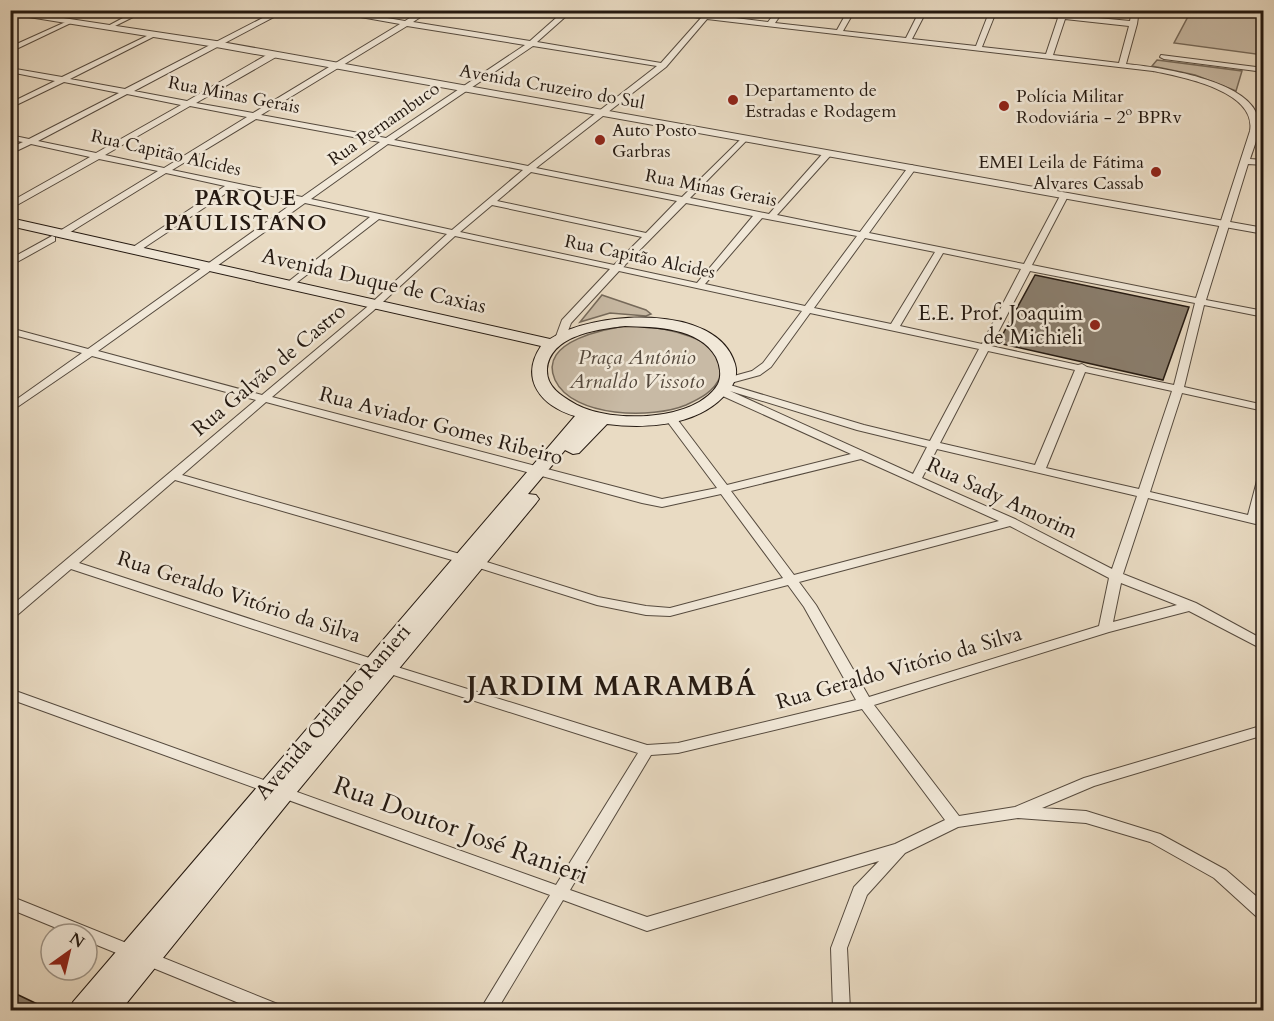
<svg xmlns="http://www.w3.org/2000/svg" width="1274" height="1021" viewBox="0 0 1274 1021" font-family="Cardo,serif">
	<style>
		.green { fill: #c8baa5; stroke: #766a5b; stroke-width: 1.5 }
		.building { fill: #8a7e6e; stroke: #241911; stroke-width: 1.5 }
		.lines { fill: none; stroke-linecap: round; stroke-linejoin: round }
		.minor-casing { stroke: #554a3e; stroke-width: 2 }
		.tertiary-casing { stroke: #554a3e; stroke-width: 2 }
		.secondary-casing { stroke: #241911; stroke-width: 2 }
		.minor { fill: #f1e8d8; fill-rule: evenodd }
		.tertiary { fill: #f1e8d8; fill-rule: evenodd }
		.secondary { fill: #f1e8d8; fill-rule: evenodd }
		.poi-dot { fill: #8f2418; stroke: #f1e8d8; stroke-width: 2 }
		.labels { text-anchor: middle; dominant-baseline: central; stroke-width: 5; stroke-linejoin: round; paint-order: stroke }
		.far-street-label { font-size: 18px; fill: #241911; stroke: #f1e8d8 }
		.far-poi-label { font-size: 18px; fill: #241911; stroke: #f1e8d8; text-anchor: start }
		.street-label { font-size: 21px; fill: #241911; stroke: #f1e8d8 }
		.poi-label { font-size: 21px; fill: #241911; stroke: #f1e8d8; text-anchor: end }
		.park-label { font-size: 21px; font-style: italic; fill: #55493d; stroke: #f1e8d8 }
		.far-district-label { font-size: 22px; font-weight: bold; letter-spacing: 1.5px; fill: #241911; stroke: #f1e8d8 }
		.near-street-label { font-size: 26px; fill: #241911; stroke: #f1e8d8 }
		.district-label { font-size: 27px; font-weight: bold; letter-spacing: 1.5px; fill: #241911; stroke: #f1e8d8 }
	</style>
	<rect width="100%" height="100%" fill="#e9dbc3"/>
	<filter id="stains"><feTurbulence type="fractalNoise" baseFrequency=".00333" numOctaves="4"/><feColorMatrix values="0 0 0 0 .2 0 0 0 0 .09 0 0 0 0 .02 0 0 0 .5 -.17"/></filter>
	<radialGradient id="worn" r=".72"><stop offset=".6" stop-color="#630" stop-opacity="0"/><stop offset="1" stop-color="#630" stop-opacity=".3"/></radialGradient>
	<g class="green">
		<path d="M 1191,11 L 1263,11 L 1263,55 L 1174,43 Z"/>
		<path d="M 1157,60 L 1242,71 L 1236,91 L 1195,75 L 1152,66 Z"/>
		<path d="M 602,295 L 646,310 L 651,314 L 646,316 L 610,313 L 580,322 Z"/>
		<path d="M 633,325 C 658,327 734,337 720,377 C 714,392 699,399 686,405 C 653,419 573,418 555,380 C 537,340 609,328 633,325 Z"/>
	</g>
	<g class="building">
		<path d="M 1035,275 L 1189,307 L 1163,380 L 998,343 Z"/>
		<path d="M 10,991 L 52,1011 L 10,1011 Z"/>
	</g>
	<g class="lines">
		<g class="minor-casing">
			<g id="minor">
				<path d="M 138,10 L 147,10 L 111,28 L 106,27 Z"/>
				<path d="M 278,10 L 287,10 L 134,91 L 187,101 L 270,53 L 276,53 L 276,57 L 196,103 L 253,113 L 400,24 L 321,10 L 340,10 L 405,21 L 422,10 L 431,10 L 413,22 L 530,41 L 565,10 L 573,10 L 537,42 L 661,63 L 701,18 L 646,10 L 671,10 L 704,14 L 709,11 L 712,13 L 711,15 L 768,22 L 777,10 L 784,10 L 775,23 L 837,30 L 848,10 L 855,10 L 843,31 L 906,38 L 920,10 L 927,10 L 912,39 L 976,46 L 990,10 L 1019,10 L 1060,15 L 1062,11 L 1066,10 L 1066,15 L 1130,21 L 1132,10 L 1139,10 L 1137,24 L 1126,64 C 1158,67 1250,80 1258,118 C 1261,131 1254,147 1250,159 L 1264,160 L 1264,165 L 1248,164 L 1206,300 L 1264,311 L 1264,317 L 1204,305 L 1184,387 L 1264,405 L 1264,411 L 1182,393 L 1150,492 L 1248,515 L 1258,477 L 1264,474 L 1264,502 L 1260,517 L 1264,518 L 1264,526 L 1148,498 L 1123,574 L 1196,603 L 1264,640 L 1264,650 L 1189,611 L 1109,632 L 874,705 L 959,816 L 1015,807 L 1084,778 L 1264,725 L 1264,735 L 1094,786 L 1042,808 L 1086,811 L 1160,834 L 1226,870 L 1264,903 L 1264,919 L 1258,918 L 1214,878 L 1150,842 L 1086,823 L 1018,818 L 958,827 L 905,853 L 867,895 L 847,948 L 850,1010 L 833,1010 L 831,948 L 854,887 L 879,861 L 647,931 L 563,900 L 497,1010 L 480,1010 L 550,895 L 10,699 L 10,689 L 556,885 L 638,753 L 384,672 L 71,569 L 15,617 L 10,618 L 10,607 L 256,400 L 92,356 L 10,412 L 10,404 L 82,353 L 10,334 L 10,328 L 88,349 L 296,201 L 234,188 L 136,253 L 130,253 L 130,249 L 225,186 L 166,173 L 64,236 L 58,236 L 58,232 L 158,171 L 99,159 L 10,209 L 10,202 L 90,157 L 31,144 L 10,154 L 10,148 L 23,142 L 10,140 L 10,135 L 29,139 L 119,93 L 64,82 L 10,108 L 10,103 L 55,81 L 10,72 L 10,68 L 62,77 L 153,33 L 157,33 L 157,35 L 70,79 L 125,89 ZM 996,12 L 1058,18 L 1046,54 L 982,47 ZM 707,19 L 1153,71 C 1183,77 1257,91 1250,131 L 1196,298 L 1032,265 L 1068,196 L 1064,193 L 1060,196 L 1024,264 L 869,233 L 916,168 L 912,165 L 909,166 L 860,232 L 777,215 L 831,155 L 831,151 L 825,151 L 769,214 L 690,198 L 746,141 L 747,139 L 743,137 L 682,197 L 536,168 L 666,67 ZM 1065,19 L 1129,26 L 1119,63 L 1053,55 ZM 407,26 L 525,45 L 386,138 L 261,115 ZM 533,46 L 657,66 L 528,166 L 394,140 ZM 127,94 L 181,105 L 96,153 L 38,141 ZM 190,106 L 247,117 L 164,168 L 105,155 ZM 256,119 L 380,142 L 302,197 L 172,170 ZM 388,144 L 523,170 L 452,230 L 311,199 ZM 531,172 L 677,201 L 646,233 L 497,201 ZM 305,203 L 370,217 L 288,282 L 286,284 L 291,287 L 379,219 L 447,234 L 367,307 L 262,395 L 98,351 ZM 686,203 L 753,216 L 697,283 L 623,267 ZM 492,205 L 642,237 L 614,265 L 460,232 ZM 762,218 L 857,236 L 805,306 L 705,284 ZM 455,236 L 610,269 L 562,320 L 555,339 L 560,342 L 565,339 L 571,323 L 619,271 L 802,311 L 763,363 L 752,371 L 723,379 L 722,381 L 727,384 L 760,375 L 771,367 L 810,313 L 979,349 L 930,441 L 864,425 L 730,385 L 726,386 L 726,390 L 716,389 L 715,391 L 716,393 L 851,454 L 727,485 L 674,415 L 670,414 L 664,417 L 717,488 L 662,499 L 272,397 L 373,311 ZM 865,238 L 935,252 L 891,324 L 814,308 ZM 943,253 L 1021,269 L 982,344 L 900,326 ZM 1030,271 L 1195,303 L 1174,385 L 1087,367 L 1082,364 L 1078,365 L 991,346 ZM 988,351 L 1075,370 L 1035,465 L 940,443 ZM 1085,372 L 1172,391 L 1139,489 L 1046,468 ZM 730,391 L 857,430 L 927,447 L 913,474 ZM 266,402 L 642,503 L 662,507 L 721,494 L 783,578 L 670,608 L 646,606 L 598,597 L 477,559 L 471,563 L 473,566 L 597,605 L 646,615 L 670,616 L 788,585 L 804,607 L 856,700 L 678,743 L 647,745 L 394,666 L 79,563 L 175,480 L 459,562 L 467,562 L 469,559 L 467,556 L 182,475 ZM 937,449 L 1137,496 L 1112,569 L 1015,519 L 922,478 ZM 861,459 L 999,521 L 794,575 L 731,491 ZM 1010,526 L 1109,578 L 1099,626 L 869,697 L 816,605 L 799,582 ZM 1121,583 L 1177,605 L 1113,622 ZM 862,709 L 945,820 L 895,844 L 647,917 L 570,890 L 651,755 L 678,753 Z"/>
				<path d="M 70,20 L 75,21 L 10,52 L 10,47 Z"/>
				<path d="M 1161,55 L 1264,68 L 1264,72 L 1164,59 L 1160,57 Z"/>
				<path d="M 52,236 L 55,237 L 55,241 L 10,266 L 10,259 Z"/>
				<path d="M 10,896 L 280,1005 L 283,1010 L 256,1010 L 87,941 L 87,934 L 71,934 L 10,909 Z"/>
			</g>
		</g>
		<g class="tertiary-casing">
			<path id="tertiary" d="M 10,10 L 216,41 L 1264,228 L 1264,234 L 216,47 L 10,14 Z"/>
		</g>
		<g class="secondary-casing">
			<path id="secondary" d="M 10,218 L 550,339 C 592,311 717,302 735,364 C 739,378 732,388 723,397 C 695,426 645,429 607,424 L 579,453 L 573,454 L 565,450 L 528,494 L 536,495 L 539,499 L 536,503 L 292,798 L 121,1010 L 69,1010 L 73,1002 L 575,416 C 541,406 519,379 541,346 L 10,226 ZM 625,326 C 655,327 699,327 716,357 C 720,365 722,376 718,384 C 696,422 611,423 577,405 C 563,397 546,388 547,369 C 550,335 599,329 625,326 Z"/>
		</g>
		<use href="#minor" class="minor"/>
		<use href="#tertiary" class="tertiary"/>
		<use href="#secondary" class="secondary"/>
	</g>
	<g class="poi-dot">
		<circle cx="733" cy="100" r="6"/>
		<circle cx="1004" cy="106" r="6"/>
		<circle cx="600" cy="140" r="6"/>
		<circle cx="1156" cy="172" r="6"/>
		<circle cx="1095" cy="325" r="6"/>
	</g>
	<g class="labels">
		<g class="far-street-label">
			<text transform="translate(552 87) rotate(10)">Avenida Cruzeiro do Sul</text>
			<text transform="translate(234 95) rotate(11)">Rua Minas Gerais</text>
			<text transform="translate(384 124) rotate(-35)">Rua Pernambuco</text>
			<text transform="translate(166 153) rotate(13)">Rua Capitão Alcides</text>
			<text transform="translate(711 188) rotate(11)">Rua Minas Gerais</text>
			<text transform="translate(640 257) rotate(12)">Rua Capitão Alcides</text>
		</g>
		<g class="far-poi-label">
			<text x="745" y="90">Departamento de<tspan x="745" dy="21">Estradas e Rodagem</tspan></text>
			<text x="1016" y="96">Polícia Militar<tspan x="1016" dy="21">Rodoviária - 2º BPRv</tspan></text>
			<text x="612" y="130">Auto Posto<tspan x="612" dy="21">Garbras</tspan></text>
			<text x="1144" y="162" text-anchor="end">EMEI Leila de Fátima<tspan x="1144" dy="21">Alvares Cassab</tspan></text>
		</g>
		<g class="street-label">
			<text transform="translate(374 281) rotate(13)">Avenida Duque de Caxias</text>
			<text transform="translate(269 370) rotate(-40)">Rua Galvão de Castro</text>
			<text transform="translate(441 426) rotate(15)">Rua Aviador Gomes Ribeiro</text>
			<text transform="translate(1002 498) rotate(25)">Rua Sady Amorim</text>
			<text transform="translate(239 597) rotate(18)">Rua Geraldo Vitório da Silva</text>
			<text transform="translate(899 668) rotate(-16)">Rua Geraldo Vitório da Silva</text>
			<text transform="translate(333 712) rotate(-49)">Avenida Orlando Ranieri</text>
		</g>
		<g class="poi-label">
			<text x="1083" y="313">E.E. Prof. Joaquim<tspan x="1083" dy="24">de Michieli</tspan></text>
		</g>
		<g class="park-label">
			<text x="637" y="357">Praça Antônio<tspan x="637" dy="24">Arnaldo Vissoto</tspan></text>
		</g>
		<g class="far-district-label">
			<text x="246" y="198">PARQUE<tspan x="246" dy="25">PAULISTANO</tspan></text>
		</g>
		<g class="near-street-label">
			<text transform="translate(461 830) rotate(20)">Rua Doutor José Ranieri</text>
		</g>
		<g class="district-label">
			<text x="612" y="686">JARDIM MARAMBÁ</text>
		</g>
	</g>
	<rect width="1274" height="1021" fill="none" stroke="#e9dbc3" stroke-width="36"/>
	<rect x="12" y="12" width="1250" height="997" fill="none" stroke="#241911" stroke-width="3"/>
	<rect x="18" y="18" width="1238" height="985" fill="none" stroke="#241911" stroke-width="1.5"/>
	<g transform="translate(69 952) rotate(34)"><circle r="28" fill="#f1e8d8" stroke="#9f9588" stroke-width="1.5"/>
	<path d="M0-4.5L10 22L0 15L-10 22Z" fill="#8f2418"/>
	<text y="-9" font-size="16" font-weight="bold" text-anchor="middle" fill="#241911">N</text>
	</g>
	<rect width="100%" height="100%" filter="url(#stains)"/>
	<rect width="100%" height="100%" fill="url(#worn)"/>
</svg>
